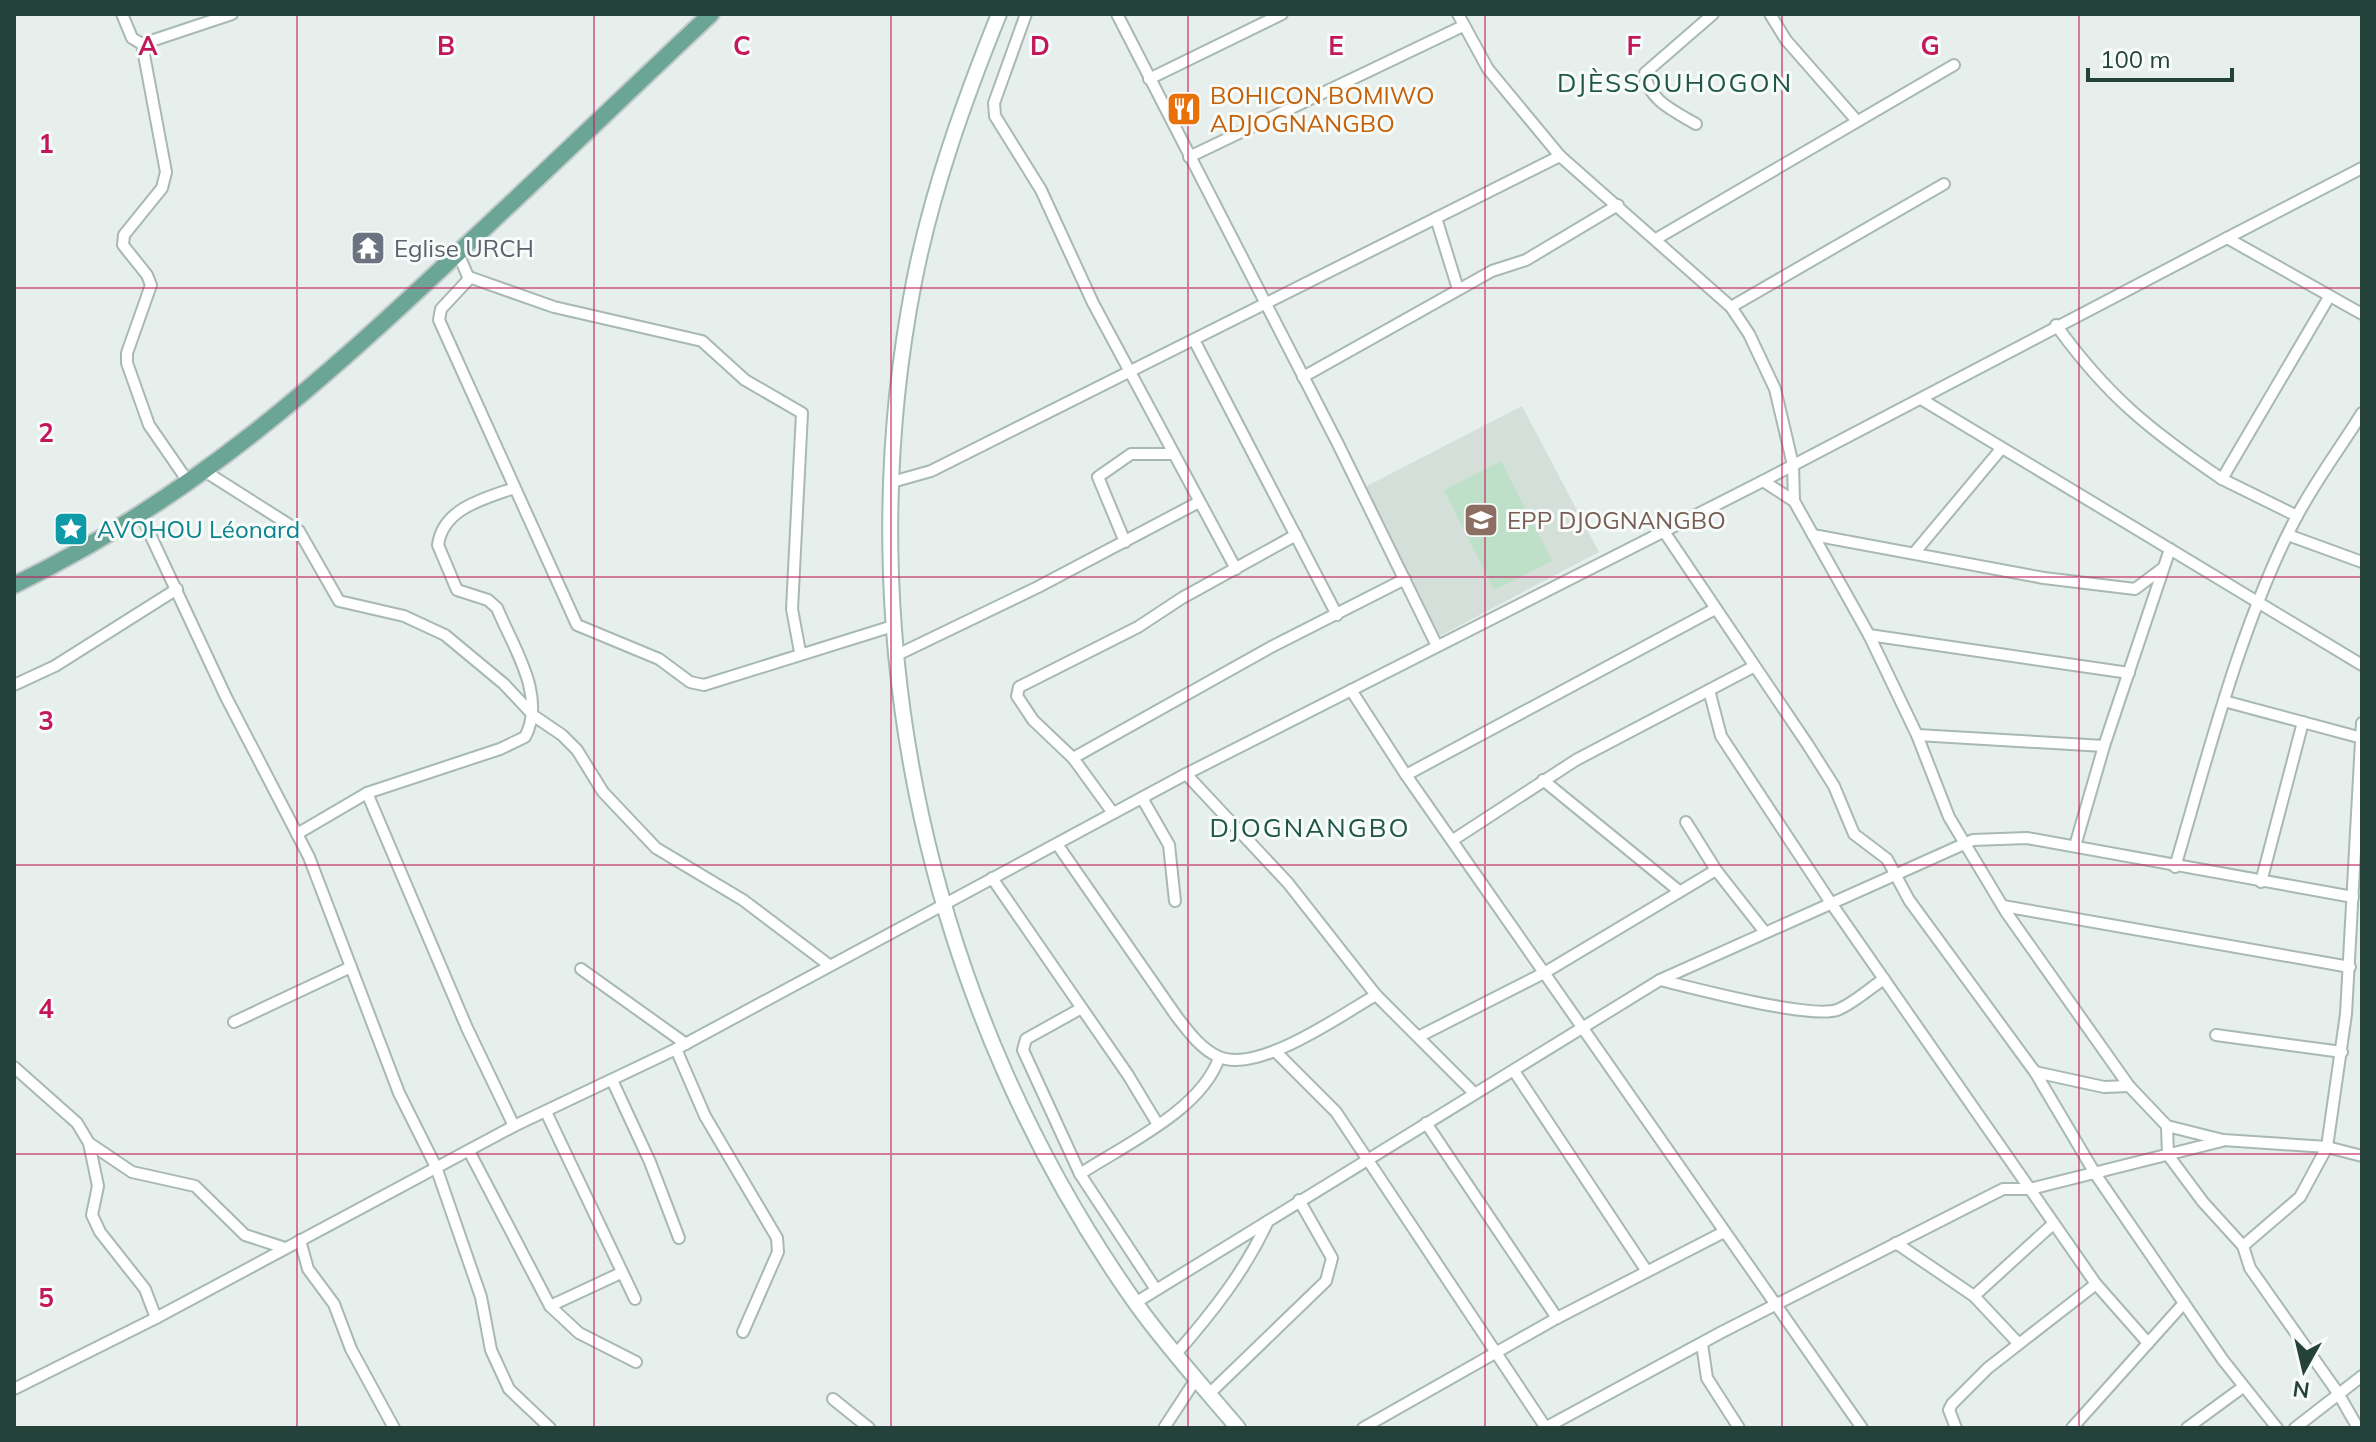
<svg xmlns="http://www.w3.org/2000/svg" width="2376" height="1442" viewBox="0 0 2376 1442" font-family="Mulish,sans-serif">
	<style>
		.built { fill: #d4dfda }
		.green { fill: #bfe0c8 }
		.lines { fill: none; stroke-linecap: round; stroke-linejoin: round }
		.street-casing { stroke: #a8b8b2; stroke-width: 14 }
		.secondary-casing { stroke: #a4bbb3; stroke-width: 18 }
		.primary-casing { stroke: #c2cac8; stroke-width: 20 }
		.street { stroke: #fff; stroke-width: 10 }
		.secondary { stroke: #fff; stroke-width: 14 }
		.primary { stroke: #6aa596; stroke-width: 16 }
		.grid { fill: none; stroke: #c2185b; stroke-width: 2; stroke-opacity: 0.55 }
		.labels { text-anchor: middle; dominant-baseline: central; stroke-width: 6; stroke-linejoin: round; paint-order: stroke }
		.food-label { font-size: 24px; fill: #c56008; stroke: #f7fbf9; text-anchor: start }
		.worship-label { font-size: 24px; fill: #5b616d; stroke: #f7fbf9; text-anchor: start }
		.education-label { font-size: 24px; fill: #785e54; stroke: #f7fbf9; text-anchor: start }
		.culture-label { font-size: 24px; fill: #0d838f; stroke: #f7fbf9; text-anchor: start }
		.neighbourhood-label { font-size: 26px; letter-spacing: 2px; fill: #1f5548; stroke: #f7fbf9 }
		.grid-label { font-size: 26px; text-anchor: middle; font-weight: bold; fill: #c2185b; stroke: #f7fbf9; stroke-width: 6; stroke-linejoin: round; paint-order: stroke }
	</style>
	<rect width="100%" height="100%" fill="#e6efeb"/>
	<path class="built" d="M 1522,406 L 1599,552 L 1438,637 L 1365,487 Z"/>
	<path class="green" d="M 1501,461 L 1552,561 L 1494,590 L 1444,490 Z"/>
	<g class="lines">
		<g class="street-casing">
			<g id="street">
				<path d="M 122,14 L 132,38 L 142,44 L 232,14"/>
				<path d="M 1026,14 L 994,103 L 995,116 L 1041,190 L 1093,303 L 1236,569"/>
				<path d="M 1117,14 L 1338,444 L 1437,646"/>
				<path d="M 1458,14 L 1488,69 L 1560,156 L 1731,307 L 1749,334 L 1775,389 L 1793,465 L 1794,501 L 1869,635 L 1917,735 L 1949,817 L 2006,912 L 2129,1086 L 2167,1126 L 2223,1140 L 2327,1147 L 2362,1156"/>
				<path d="M 1770,14 L 1786,40 L 1857,121"/>
				<path d="M 142,44 L 166,172 L 162,188 L 124,235 L 123,245 L 147,275 L 151,285 L 127,353 L 127,363 L 149,425 L 189,483"/>
				<path d="M 1149,79 L 1282,14"/>
				<path d="M 1696,124 C 1676,112 1647,100 1645,73 L 1713,14"/>
				<path d="M 1189,157 L 1463,26"/>
				<path d="M 1436,218 L 1458,289"/>
				<path d="M 2227,238 L 2362,168"/>
				<path d="M 1656,239 L 1954,65"/>
				<path d="M 458,253 L 469,279 L 441,309 L 439,320 L 577,625 L 659,659 L 690,682 L 704,685 L 893,626"/>
				<path d="M 469,277 L 554,307 L 702,341 L 745,380 L 802,413 L 792,609 L 800,652"/>
				<path d="M 1731,307 L 1944,184"/>
				<path d="M 2056,325 C 2107,396 2151,431 2222,479"/>
				<path d="M 1194,340 L 1337,615"/>
				<path d="M 1303,377 L 1492,271 L 1526,260 L 1618,205"/>
				<path d="M 1921,399 L 2362,665"/>
				<path d="M 206,472 L 299,531 L 339,601 L 404,616 L 445,635 L 504,684 L 534,716 L 562,735 L 577,750 L 603,792 L 656,848 L 743,900 L 829,965"/>
				<path d="M 1763,481 L 1794,501"/>
				<path d="M 892,482 L 931,471 L 1560,156"/>
				<path d="M 141,515 L 226,697 L 309,857 L 399,1093 L 436,1167 L 481,1297 L 491,1350 L 509,1389 L 550,1428"/>
				<path d="M 2297,516 L 2222,479 L 2329,297"/>
				<path d="M 1663,530 L 1808,745 L 1834,786 L 1854,834 L 1887,859 L 1909,900 L 2035,1072 L 2096,1175 L 2223,1360 L 2277,1428"/>
				<path d="M 1813,535 L 2044,578 L 2135,589 L 2163,568"/>
				<path d="M 2288,535 L 2362,562"/>
				<path d="M 1125,542 L 1098,477 L 1131,454 L 1172,454"/>
				<path d="M 1915,552 L 2001,449"/>
				<path d="M 1869,635 L 2129,673"/>
				<path d="M 895,656 L 1038,587 L 1199,502"/>
				<path d="M 14,685 L 55,666 L 177,589"/>
				<path d="M 1351,690 L 1406,775 L 1862,1428"/>
				<path d="M 1709,690 L 1721,736 L 1831,903 L 2096,1284 L 2148,1343"/>
				<path d="M 2224,701 L 2362,738"/>
				<path d="M 1917,735 L 2104,746"/>
				<path d="M 1073,758 L 1271,647 L 1405,579"/>
				<path d="M 1186,774 L 1288,883 L 1376,995 L 1474,1093"/>
				<path d="M 1406,775 L 1715,609"/>
				<path d="M 1543,780 L 1679,891"/>
				<path d="M 367,793 L 467,1028 L 514,1126"/>
				<path d="M 1142,798 L 1169,845 L 1175,901"/>
				<path d="M 1113,813 L 1073,758 L 1033,720 L 1017,696 L 1019,687 L 1138,627 L 1182,598 L 1296,535"/>
				<path d="M 1686,822 L 1716,870 L 1764,931"/>
				<path d="M 297,834 L 367,793 L 500,749 L 525,737 C 547,696 513,647 497,608 L 488,600 L 457,590 L 438,545 C 443,508 484,499 514,488"/>
				<path d="M 1453,840 L 1576,760 L 1753,667"/>
				<path d="M 1057,844 L 1177,1017 C 1188,1031 1200,1048 1217,1056 C 1256,1076 1341,1015 1376,995"/>
				<path d="M 2075,846 L 2104,746 L 2170,549"/>
				<path d="M 2175,867 C 2208,755 2242,619 2297,516 C 2316,480 2341,447 2362,413"/>
				<path d="M 992,878 L 1128,1075 L 1157,1123"/>
				<path d="M 2261,882 L 2303,722"/>
				<path d="M 2003,906 L 2350,967"/>
				<path d="M 581,969 L 686,1044"/>
				<path d="M 1660,980 C 1693,988 1809,1019 1837,1010 C 1853,1004 1870,988 1884,979"/>
				<path d="M 1080,1009 L 1026,1039 L 1023,1050 L 1080,1174 L 1155,1288"/>
				<path d="M 234,1022 L 351,967"/>
				<path d="M 2216,1035 L 2342,1052"/>
				<path d="M 1420,1036 L 1544,973 L 1716,870"/>
				<path d="M 676,1049 L 705,1116 L 777,1238 L 778,1252 L 743,1332"/>
				<path d="M 1275,1051 L 1336,1112 L 1546,1428"/>
				<path d="M 14,1067 L 77,1123 L 89,1143 L 98,1186 L 92,1215 L 100,1232 L 145,1289 L 156,1318"/>
				<path d="M 1514,1071 L 1646,1270"/>
				<path d="M 2035,1072 L 2104,1087 L 2129,1086"/>
				<path d="M 612,1080 L 650,1162 L 679,1238"/>
				<path d="M 546,1112 L 635,1299"/>
				<path d="M 1426,1123 L 1557,1318"/>
				<path d="M 2167,1126 L 2168,1155 L 2203,1202 L 2243,1246 L 2250,1268 L 2338,1393 L 2358,1428"/>
				<path d="M 89,1143 L 132,1172 L 195,1186 L 245,1235 L 285,1248"/>
				<path d="M 469,1151 L 550,1306 L 579,1333 L 636,1362"/>
				<path d="M 1080,1174 C 1126,1144 1201,1110 1219,1058"/>
				<path d="M 300,1240 L 308,1269 L 334,1304 L 351,1349 L 394,1428"/>
				<path d="M 1896,1243 L 1974,1296 L 2018,1343"/>
				<path d="M 2243,1246 L 2300,1197 L 2327,1147 L 2346,1014 L 2362,723"/>
				<path d="M 1974,1296 L 2053,1224"/>
				<path d="M 1135,1303 L 1660,980 L 1973,840 L 2027,838 L 2353,897"/>
				<path d="M 550,1306 L 621,1273"/>
				<path d="M 1702,1344 L 1707,1378 L 1739,1428"/>
				<path d="M 1175,1355 C 1212,1313 1245,1271 1268,1221"/>
				<path d="M 14,1389 L 156,1318 L 514,1126 L 676,1049 L 1186,774 L 1763,481 L 2227,238 L 2362,314"/>
				<path d="M 1209,1394 L 1326,1281 L 1332,1258 L 1299,1200"/>
				<path d="M 833,1399 L 869,1428"/>
				<path d="M 1164,1428 L 1196,1379"/>
				<path d="M 1363,1428 L 1557,1318 L 1724,1232"/>
				<path d="M 1545,1428 L 1720,1333 L 2003,1189 L 2030,1189 L 2222,1141"/>
				<path d="M 1956,1428 L 1949,1410 L 1952,1404 L 1988,1368 L 2096,1284"/>
				<path d="M 2072,1428 L 2184,1303"/>
				<path d="M 2187,1428 L 2243,1387"/>
				<path d="M 2295,1428 L 2362,1376"/>
			</g>
		</g>
		<g class="secondary-casing">
			<path id="secondary" d="M 999,14 C 964,101 932,190 914,282 C 845,635 928,1011 1137,1305 C 1168,1348 1204,1388 1238,1428"/>
		</g>
		<g class="primary-casing">
			<path id="primary" d="M 14,585 C 188,501 320,383 459,252 C 544,173 627,93 711,14"/>
		</g>
		<use href="#street" class="street"/>
		<use href="#secondary" class="secondary"/>
		<use href="#primary" class="primary"/>
	</g>
	<path class="grid" d="M 297,14 L 297,1428M 594,14 L 594,1428M 891,14 L 891,1428M 1188,14 L 1188,1428M 1485,14 L 1485,1428M 1782,14 L 1782,1428M 2079,14 L 2079,1428M 14,288 L 2362,288M 14,577 L 2362,577M 14,865 L 2362,865M 14,1154 L 2362,1154"/>
	<defs>
		<g id="restaurant-square" transform="scale(1.8)"><rect x="-9" y="-9" width="18" height="18" rx="4" fill="#e8710a" stroke="#f7fbf9"/><path d="M-5-6h1v4h1v-4h1v4h1v-4h1v5L-1.5 .5V6h-2V.5L-5-1ZM5-6V6H3V1.5H1.5Q1.5-4 5-6Z" fill="#fff"/></g>
		<g id="temple-square" transform="scale(1.8)"><rect x="-9" y="-9" width="18" height="18" rx="4" fill="#6b7280" stroke="#f7fbf9"/><path d="M0-6L5-2H3V0L6.5 2.5H4V6H1.5V3h-3V6H-4V2.5H-6.5L-3 0V-2H-5Z" fill="#fff"/></g>
		<g id="school-square" transform="scale(1.8)"><rect x="-9" y="-9" width="18" height="18" rx="4" fill="#8d6e63" stroke="#f7fbf9"/><path d="M0-5L7-2L0 1L-7-2ZM-4 1L0 2.5L4 1V4Q0 6-4 4Z" fill="#fff"/></g>
		<g id="sight-square" transform="scale(1.8)"><rect x="-9" y="-9" width="18" height="18" rx="4" fill="#0f9aa8" stroke="#f7fbf9"/><path d="M0-6L1.8-2.2L6-1.7L2.9 1.2L3.7 5.4L0 3.3L-3.7 5.4L-2.9 1.2L-6-1.7L-1.8-2.2Z" fill="#fff"/></g>
	</defs>
	<g fill-rule="evenodd">
		<use href="#restaurant-square" x="1184" y="109"/>
		<use href="#temple-square" x="368" y="248"/>
		<use href="#school-square" x="1481" y="520"/>
		<use href="#sight-square" x="71" y="529"/>
	</g>
	<g class="labels">
		<g class="food-label">
			<text x="1210" y="95">BOHICON BOMIWO<tspan x="1210" dy="28">ADJOGNANGBO</tspan></text>
		</g>
		<g class="worship-label">
			<text x="394" y="248">Eglise URCH</text>
		</g>
		<g class="education-label">
			<text x="1507" y="520">EPP DJOGNANGBO</text>
		</g>
		<g class="culture-label">
			<text x="97" y="529">AVOHOU Léonard</text>
		</g>
		<g class="neighbourhood-label">
			<text x="1675" y="82">DJÈSSOUHOGON</text>
			<text x="1310" y="827">DJOGNANGBO</text>
		</g>
	</g>
	<g class="grid-label">
		<text x="148" y="55">A</text>
		<text x="446" y="55">B</text>
		<text x="742" y="55">C</text>
		<text x="1040" y="55">D</text>
		<text x="1336" y="55">E</text>
		<text x="1634" y="55">F</text>
		<text x="1930" y="55">G</text>
		<text x="46" y="153">1</text>
		<text x="46" y="442">2</text>
		<text x="46" y="730">3</text>
		<text x="46" y="1018">4</text>
		<text x="46" y="1307">5</text>
	</g>
	<rect width="2376" height="1442" fill="none" stroke="#24423a" stroke-width="32"/>
	<g transform="translate(2304 1370) rotate(188)" stroke="#f7fbf9" stroke-width="6" paint-order="stroke">
	<path d="M0-6L14 30L0 20L-14 30Z" fill="#24423a"/>
	<text y="-12" font-size="22" font-weight="bold" text-anchor="middle" fill="#24423a">N</text>
	</g>
	<path d="M2088 68v12h144v-12" fill="none" stroke="#24423a" stroke-width="4"/>
	<text x="2100" y="68" font-size="24" fill="#24423a" stroke="#f7fbf9" stroke-width="6" paint-order="stroke">100 m</text>
</svg>
